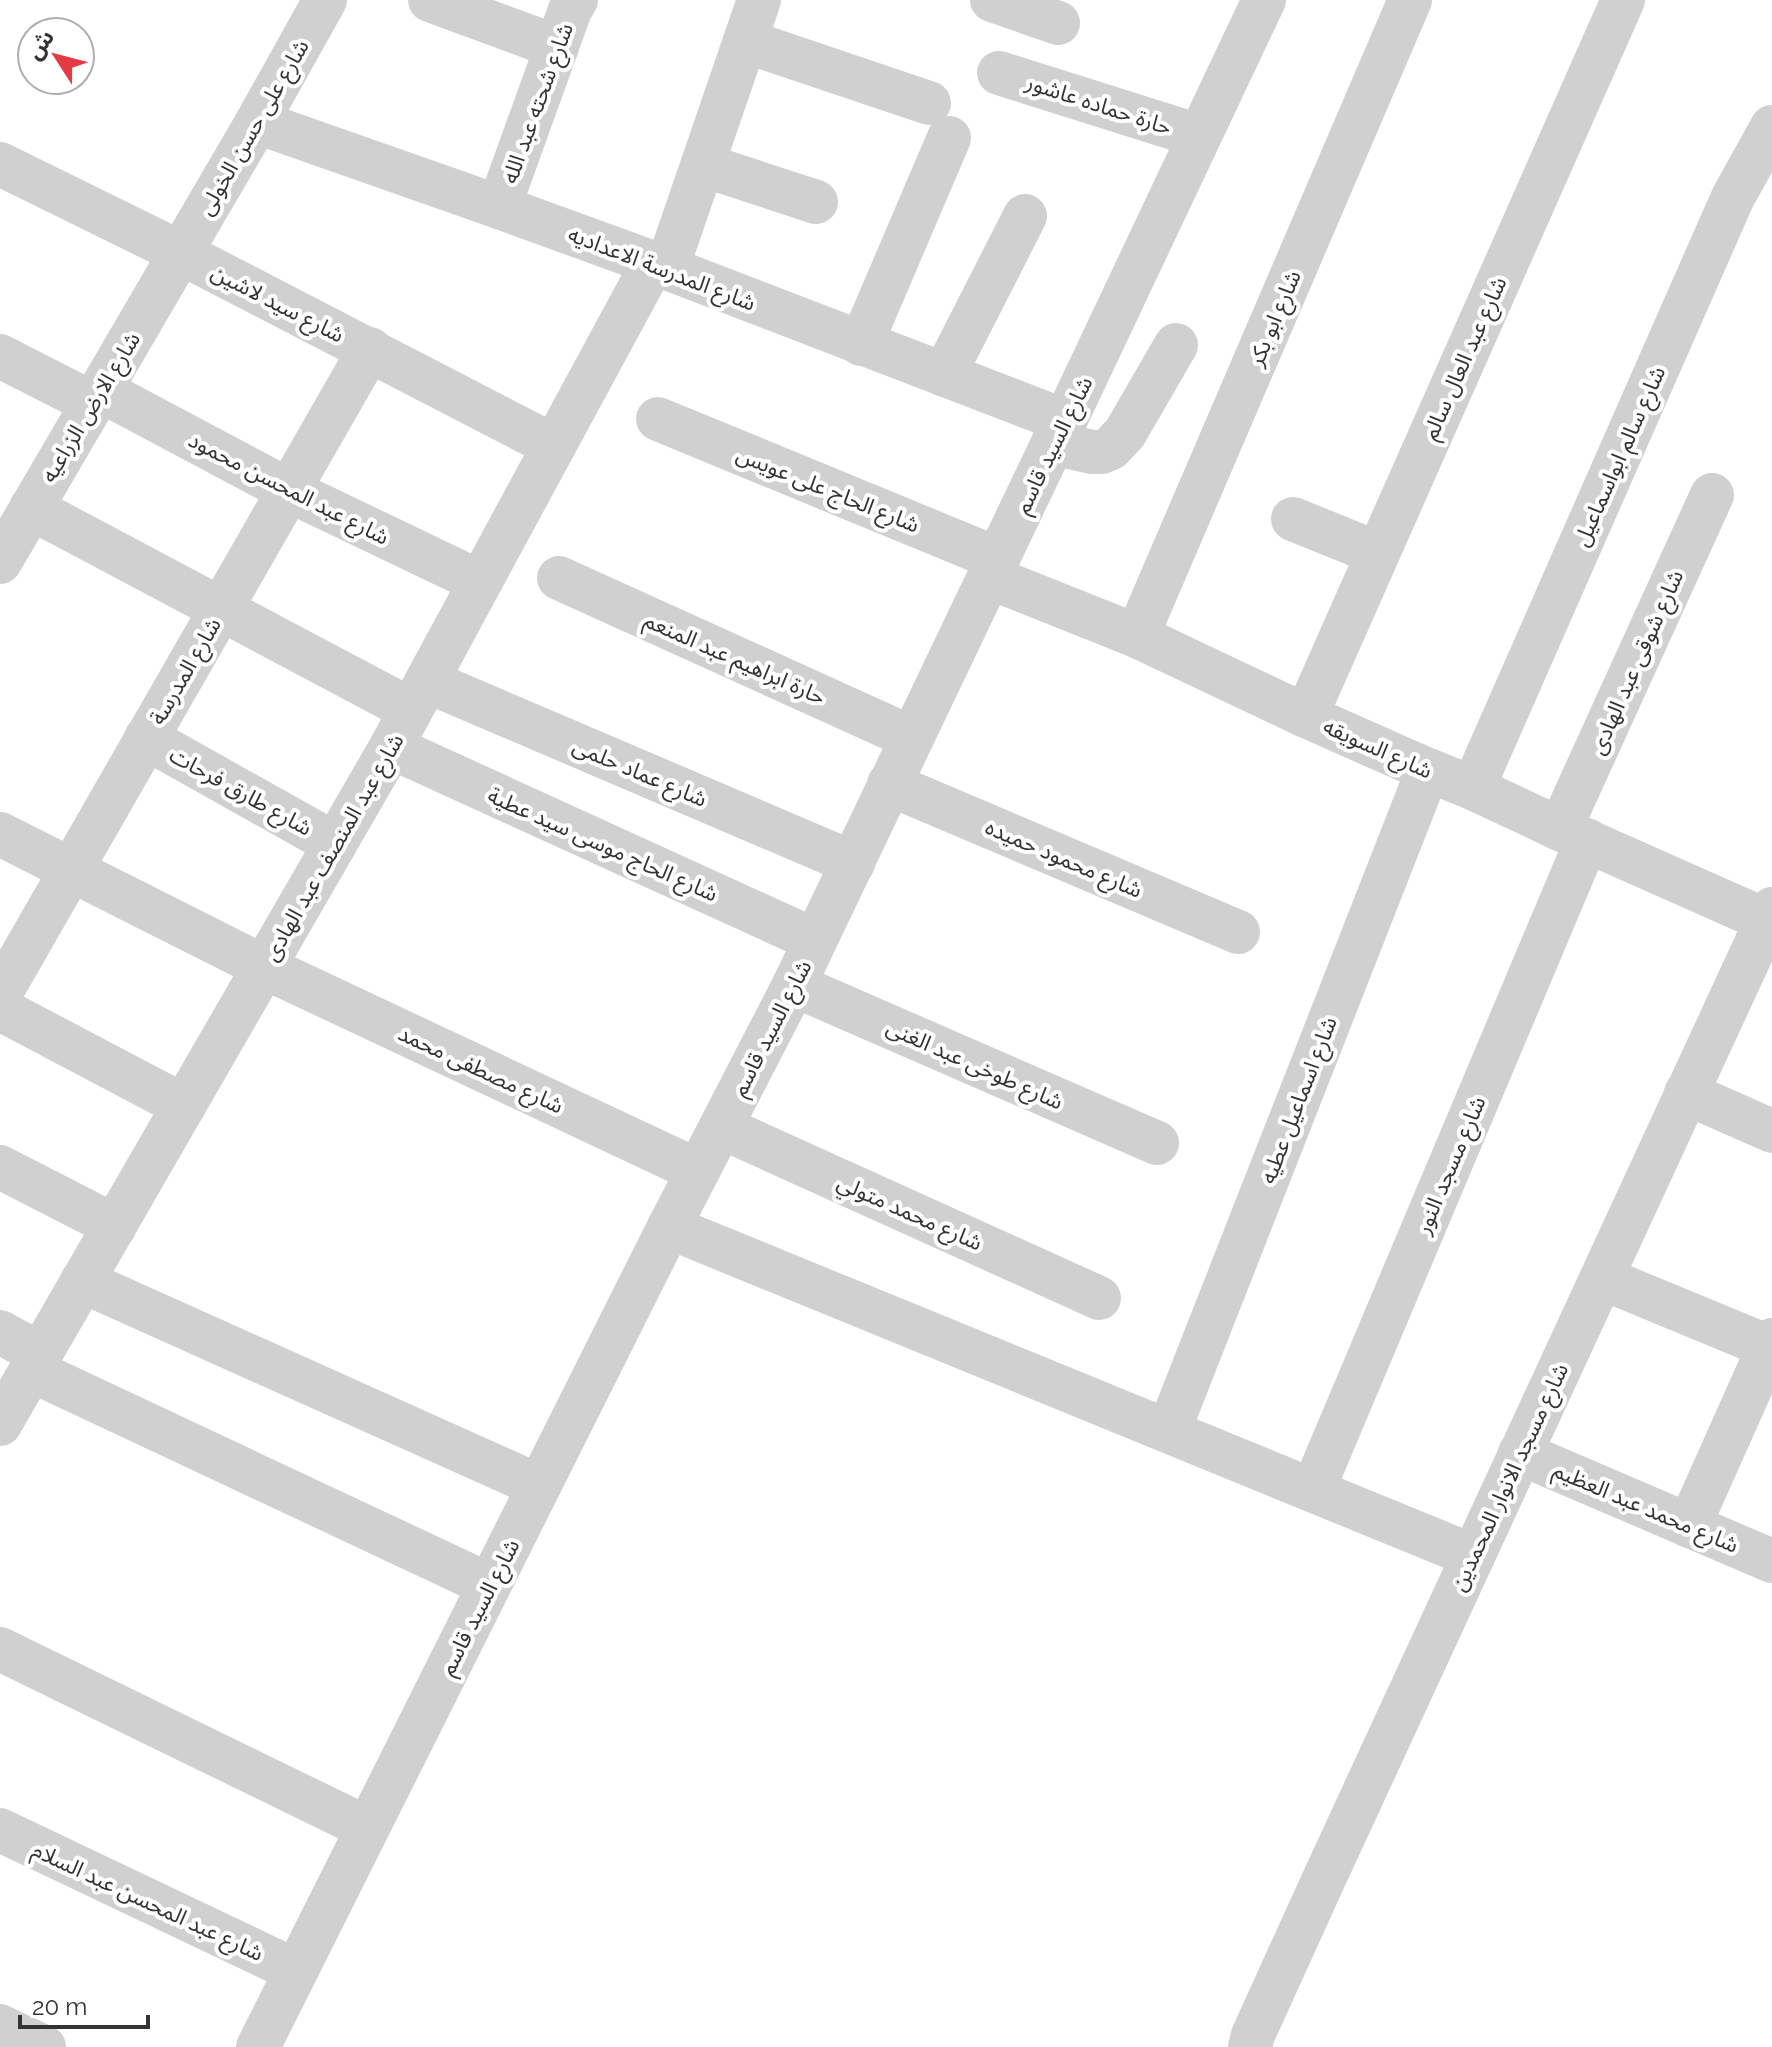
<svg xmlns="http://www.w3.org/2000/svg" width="1772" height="2047" viewBox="0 0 1772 2047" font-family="Raleway,'Noto Sans Arabic',sans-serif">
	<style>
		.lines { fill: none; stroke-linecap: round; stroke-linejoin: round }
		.minor { stroke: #d0d0d0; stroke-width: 44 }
		.labels { text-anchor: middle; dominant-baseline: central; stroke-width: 8; stroke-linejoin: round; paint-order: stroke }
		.street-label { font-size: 22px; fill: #333; stroke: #fff }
	</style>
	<rect width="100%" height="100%" fill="#fff"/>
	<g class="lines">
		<g class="minor">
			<path d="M 430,0 L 557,47"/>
			<path d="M 992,0 L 1058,23"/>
			<path d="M 745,41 L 929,103"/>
			<path d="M 999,73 L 1199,136"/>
			<path d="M 257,122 L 499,207 L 667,268 L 1065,421"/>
			<path d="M 0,164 L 181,253 L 554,446"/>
			<path d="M 703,165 L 816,202"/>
			<path d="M 499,207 L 570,10 L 576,0"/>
			<path d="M 667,268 L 759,0"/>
			<path d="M 861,344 L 949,138"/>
			<path d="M 0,356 L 92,403"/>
			<path d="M 944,375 L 1025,216"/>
			<path d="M 100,390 L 288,490 L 480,582"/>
			<path d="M 658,419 L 998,559"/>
			<path d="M 1053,443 L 1092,452 L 1102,452 L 1111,448 L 1125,433 L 1176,345"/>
			<path d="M 31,508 L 411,710"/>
			<path d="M 1293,519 L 1377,553"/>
			<path d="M 0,562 L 257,122 L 325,0"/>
			<path d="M 989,577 L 1137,636 L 1306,716 L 1428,770 L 1473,788 L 1560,829 L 1772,923"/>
			<path d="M 559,578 L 912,738"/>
			<path d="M 1137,636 L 1410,0"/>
			<path d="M 427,681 L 853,863"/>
			<path d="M 1306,716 L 1623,0"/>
			<path d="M 146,738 L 335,844"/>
			<path d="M 391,747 L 814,940"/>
			<path d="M 889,784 L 1238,932"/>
			<path d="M 1473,788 L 1733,197 L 1772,127"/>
			<path d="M 1560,829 L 1712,495"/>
			<path d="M 0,834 L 264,967 L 698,1171"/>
			<path d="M 794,985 L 1157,1143"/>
			<path d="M 0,994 L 370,349"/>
			<path d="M 0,1009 L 184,1106"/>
			<path d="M 1686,1093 L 1772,1131"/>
			<path d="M 721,1127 L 1099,1298"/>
			<path d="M 0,1167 L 115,1226"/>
			<path d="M 669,1227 L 1473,1556"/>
			<path d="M 1602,1278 L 1769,1347"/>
			<path d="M 82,1281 L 539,1486"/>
			<path d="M 0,1332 L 40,1354"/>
			<path d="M 31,1370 L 489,1585"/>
			<path d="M 0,1424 L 391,747 L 653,263"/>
			<path d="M 1169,1430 L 1428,770"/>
			<path d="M 1520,1453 L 1772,1561"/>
			<path d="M 1313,1490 L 1587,840"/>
			<path d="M 1689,1526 L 1772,1340"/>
			<path d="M 0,1649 L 367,1828"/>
			<path d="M 0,1830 L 296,1971"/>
			<path d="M 0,2026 L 44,2047"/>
			<path d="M 258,2047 L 669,1227 L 794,985 L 1053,443 L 1065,421 L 1264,0"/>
			<path d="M 1250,2047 L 1253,2035 L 1323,1881 L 1772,909"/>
		</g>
	</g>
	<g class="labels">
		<g class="street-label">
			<text transform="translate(537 103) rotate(-70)">شارع شحته عبد الله</text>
			<text transform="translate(1099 104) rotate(18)">حارة حماده عاشور</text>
			<text transform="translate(253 127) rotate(-60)">شارع على حسن الخولى</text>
			<text transform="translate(662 268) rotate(21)">شارع المدرسة الاعداديه</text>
			<text transform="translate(278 303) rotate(27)">شارع سيد لاشين</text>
			<text transform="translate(1274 318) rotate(-67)">شارع ابو بكر</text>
			<text transform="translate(1464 358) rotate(-66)">شارع عبد العال سالم</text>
			<text transform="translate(90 407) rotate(-59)">شارع الارض الزراعيه</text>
			<text transform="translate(1053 445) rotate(-64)">شارع السيد قاسم</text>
			<text transform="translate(1619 456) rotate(-66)">شارع سالم ابواسماعيل</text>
			<text transform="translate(289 488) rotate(27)">شارع عبد المحسن محمود</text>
			<text transform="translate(828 489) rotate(22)">شارع الحاج على عويس</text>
			<text transform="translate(735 658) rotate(24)">حارة ابراهيم عبد المنعم</text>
			<text transform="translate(1636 662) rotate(-66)">شارع شوقى عبد الهادى</text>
			<text transform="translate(185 671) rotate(-60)">شارع المدرسة</text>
			<text transform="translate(1378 748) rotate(24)">شارع السويقه</text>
			<text transform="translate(640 772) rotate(23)">شارع عماد حلمى</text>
			<text transform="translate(241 791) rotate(29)">شارع طارق فرحات</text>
			<text transform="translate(603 844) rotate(24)">شارع الحاج موسى سيد عطية</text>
			<text transform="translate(333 847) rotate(-60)">شارع عبد المنصف عبد الهادى</text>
			<text transform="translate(1064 858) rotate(23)">شارع محمود حميده</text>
			<text transform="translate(771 1028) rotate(-63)">شارع السيد قاسم</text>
			<text transform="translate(975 1064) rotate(24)">شارع طوخى عبد الغنى</text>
			<text transform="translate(481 1069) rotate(25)">شارع مصطفى محمد</text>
			<text transform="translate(1298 1100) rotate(-69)">شارع اسماعيل عطيه</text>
			<text transform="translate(1450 1165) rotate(-67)">شارع مسجد النور</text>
			<text transform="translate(910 1212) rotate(24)">شارع محمد متولي</text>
			<text transform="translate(1509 1477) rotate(-65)">شارع مسجد الانوار المحمدين</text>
			<text transform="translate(1646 1507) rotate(23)">شارع محمد عبد العظيم</text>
			<text transform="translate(479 1607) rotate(-63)">شارع السيد قاسم</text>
			<text transform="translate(148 1901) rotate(25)">شارع عبد المحسن عبد السلام</text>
		</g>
	</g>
	<g transform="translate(56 56) rotate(306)"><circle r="38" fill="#ffffff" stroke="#adadad" stroke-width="2"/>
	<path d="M0-6L14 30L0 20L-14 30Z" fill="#e63946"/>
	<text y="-12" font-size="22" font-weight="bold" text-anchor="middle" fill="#333333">ش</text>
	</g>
	<path d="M20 2015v12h128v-12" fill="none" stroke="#333333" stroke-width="4"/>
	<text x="32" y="2015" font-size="24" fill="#333333" stroke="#ffffff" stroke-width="6" paint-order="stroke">20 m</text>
</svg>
